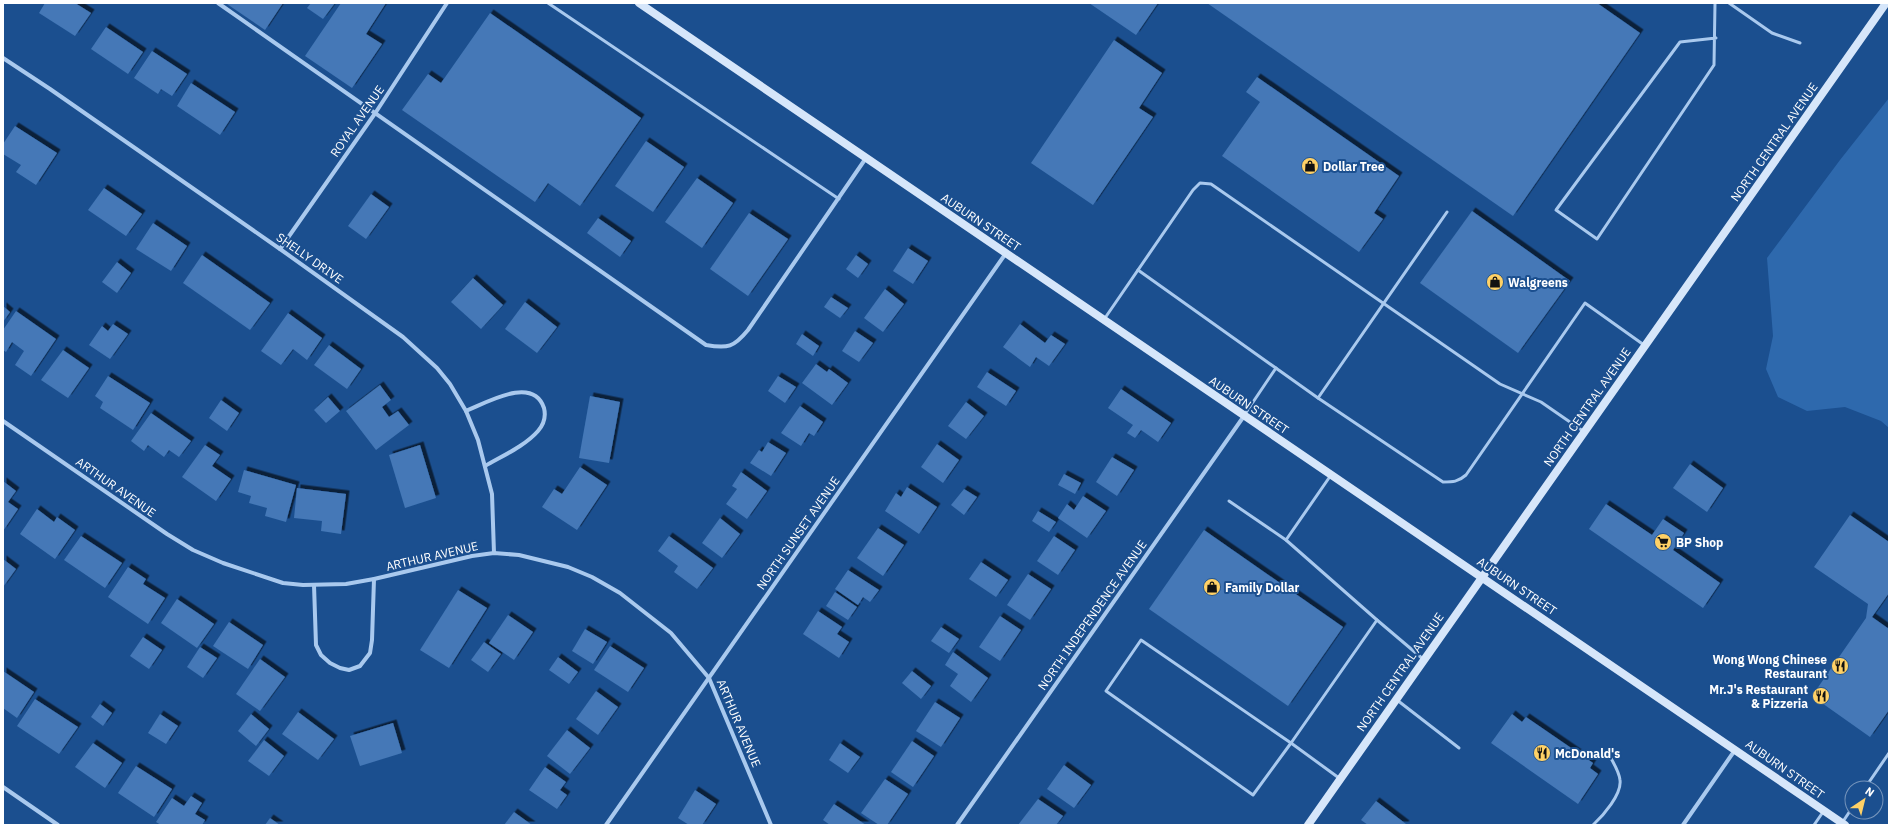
<svg xmlns="http://www.w3.org/2000/svg" width="1892" height="828" viewBox="0 0 1892 828" font-family="'IBM Plex Sans',sans-serif">
	<style>
		.green { fill: #2e69ad }
		.building { fill: #4478b7; filter: url(#shadow) }
		.lines { fill: none; stroke-linecap: round; stroke-linejoin: round }
		.lane { stroke: #a9c9ee; stroke-width: 3 }
		.street { stroke: #a9c9ee; stroke-width: 4 }
		.secondary { stroke: #d6e6fa; stroke-width: 8 }
		.labels { text-anchor: middle; dominant-baseline: central; stroke-width: 4; stroke-linejoin: round; paint-order: stroke }
		.street-label { font-size: 12px; fill: #fff; stroke: #1b4f8f }
		.poi-label { font-size: 12px; font-weight: bold; fill: #fff; stroke: #1b4f8f; text-anchor: start }
	</style>
	<defs>
		<filter id="shadow"><feDropShadow dx="3.5" dy="-3.5" stdDeviation="0" flood-color="#0009"/></filter>
	</defs>
	<rect width="100%" height="100%" fill="#1b4f8f"/>
	<path class="green" d="M 1889,98 L 1889,428 L 1881,421 L 1845,407 L 1807,411 L 1778,397 L 1766,369 L 1773,336 L 1767,258 L 1840,160 Z"/>
	<g class="building">
		<path d="M 45,3 L 75,3 L 91,13 L 75,36 L 39,13 Z"/>
		<path d="M 228,3 L 283,3 L 265,30 L 227,4 Z"/>
		<path d="M 311,3 L 335,3 L 323,19 L 307,8 Z"/>
		<path d="M 341,3 L 386,3 L 366,34 L 382,44 L 352,88 L 305,56 Z"/>
		<path d="M 1089,3 L 1158,3 L 1136,35 Z"/>
		<path d="M 1207,3 L 1597,3 L 1640,33 L 1513,216 Z"/>
		<path d="M 490,13 L 641,118 L 580,206 L 548,183 L 535,202 L 402,110 L 428,74 L 441,83 Z"/>
		<path d="M 106,27 L 143,52 L 128,74 L 91,49 Z"/>
		<path d="M 1114,40 L 1162,73 L 1139,108 L 1153,117 L 1093,205 L 1031,163 Z"/>
		<path d="M 152,51 L 187,74 L 172,96 L 161,89 L 158,94 L 134,78 Z"/>
		<path d="M 1257,77 L 1399,176 L 1374,213 L 1383,219 L 1359,252 L 1222,156 L 1260,102 L 1246,92 Z"/>
		<path d="M 191,83 L 235,112 L 220,135 L 177,106 Z"/>
		<path d="M 15,126 L 57,153 L 36,185 L 16,172 L 21,165 L 3,154 L 3,144 Z"/>
		<path d="M 646,141 L 684,167 L 653,212 L 615,186 Z"/>
		<path d="M 697,178 L 733,203 L 702,248 L 665,222 Z"/>
		<path d="M 104,188 L 142,214 L 126,236 L 88,210 Z"/>
		<path d="M 371,194 L 389,207 L 366,239 L 348,226 Z"/>
		<path d="M 1472,211 L 1570,281 L 1518,353 L 1420,283 Z"/>
		<path d="M 749,213 L 788,239 L 748,296 L 710,269 Z"/>
		<path d="M 598,218 L 631,241 L 620,257 L 587,233 Z"/>
		<path d="M 153,223 L 187,246 L 171,271 L 136,249 Z"/>
		<path d="M 908,248 L 928,261 L 913,284 L 893,271 Z"/>
		<path d="M 202,255 L 270,303 L 250,330 L 183,283 Z"/>
		<path d="M 856,255 L 868,264 L 858,278 L 846,269 Z"/>
		<path d="M 117,262 L 131,273 L 117,293 L 102,282 Z"/>
		<path d="M 473,278 L 503,305 L 481,329 L 451,302 Z"/>
		<path d="M 885,289 L 904,304 L 883,332 L 864,318 Z"/>
		<path d="M 831,297 L 848,308 L 840,318 L 824,307 Z"/>
		<path d="M 525,302 L 557,327 L 537,353 L 505,329 Z"/>
		<path d="M 3,306 L 10,312 L 3,322 Z"/>
		<path d="M 16,311 L 56,339 L 31,376 L 15,365 L 24,351 L 12,342 L 6,352 L 3,350 L 3,330 Z"/>
		<path d="M 288,313 L 322,338 L 307,360 L 293,349 L 281,365 L 261,351 Z"/>
		<path d="M 113,324 L 128,334 L 110,359 L 89,345 L 102,326 L 108,331 Z"/>
		<path d="M 1020,324 L 1045,343 L 1051,335 L 1065,344 L 1049,366 L 1036,357 L 1030,367 L 1003,347 Z"/>
		<path d="M 855,331 L 873,343 L 859,362 L 842,351 Z"/>
		<path d="M 802,334 L 819,346 L 813,356 L 796,344 Z"/>
		<path d="M 329,345 L 361,369 L 347,389 L 314,365 Z"/>
		<path d="M 63,350 L 89,368 L 68,398 L 41,380 Z"/>
		<path d="M 816,364 L 827,372 L 829,369 L 848,383 L 832,405 L 802,383 Z"/>
		<path d="M 987,372 L 1016,391 L 1006,406 L 977,387 Z"/>
		<path d="M 108,376 L 150,403 L 133,430 L 100,408 L 103,402 L 95,396 Z"/>
		<path d="M 778,376 L 796,387 L 785,403 L 768,391 Z"/>
		<path d="M 380,385 L 391,400 L 382,407 L 389,417 L 398,411 L 409,425 L 376,450 L 346,411 Z"/>
		<path d="M 1121,389 L 1171,423 L 1158,442 L 1141,430 L 1135,438 L 1127,433 L 1133,425 L 1108,408 Z"/>
		<path d="M 590,396 L 620,402 L 609,463 L 579,458 Z"/>
		<path d="M 328,397 L 340,411 L 326,423 L 314,410 Z"/>
		<path d="M 221,400 L 239,413 L 227,431 L 209,418 Z"/>
		<path d="M 966,402 L 984,416 L 966,439 L 948,426 Z"/>
		<path d="M 800,406 L 823,422 L 814,436 L 809,433 L 801,446 L 781,433 Z"/>
		<path d="M 151,413 L 191,441 L 179,457 L 169,450 L 164,457 L 148,445 L 144,451 L 131,441 Z"/>
		<path d="M 768,442 L 786,453 L 771,476 L 750,463 L 759,450 L 762,452 Z"/>
		<path d="M 937,444 L 959,460 L 943,483 L 921,467 Z"/>
		<path d="M 205,445 L 220,455 L 212,466 L 231,479 L 216,501 L 182,477 Z"/>
		<path d="M 420,445 L 436,498 L 405,508 L 389,455 Z"/>
		<path d="M 1112,457 L 1134,470 L 1117,496 L 1096,482 Z"/>
		<path d="M 1690,464 L 1723,488 L 1707,512 L 1673,488 Z"/>
		<path d="M 580,467 L 607,485 L 577,530 L 542,507 L 554,489 L 562,494 Z"/>
		<path d="M 244,470 L 296,485 L 286,522 L 265,516 L 267,508 L 249,503 L 251,496 L 238,492 Z"/>
		<path d="M 741,472 L 767,491 L 747,519 L 726,504 L 737,489 L 732,486 Z"/>
		<path d="M 1064,474 L 1081,483 L 1075,494 L 1058,485 Z"/>
		<path d="M 3,481 L 16,491 L 8,502 L 18,509 L 3,531 Z"/>
		<path d="M 907,487 L 937,507 L 919,534 L 885,511 L 896,493 L 901,497 Z"/>
		<path d="M 297,488 L 346,494 L 341,534 L 321,531 L 322,521 L 294,518 Z"/>
		<path d="M 964,489 L 977,497 L 964,515 L 951,505 Z"/>
		<path d="M 1083,496 L 1106,511 L 1087,538 L 1058,518 L 1067,504 L 1074,510 Z"/>
		<path d="M 1606,504 L 1652,535 L 1663,519 L 1684,533 L 1673,550 L 1720,583 L 1703,608 L 1589,529 Z"/>
		<path d="M 37,509 L 54,522 L 57,517 L 75,530 L 55,559 L 20,534 Z"/>
		<path d="M 1038,511 L 1056,522 L 1049,532 L 1032,521 Z"/>
		<path d="M 1850,515 L 1889,542 L 1889,593 L 1872,617 L 1889,629 L 1889,710 L 1870,737 L 1812,696 L 1866,618 L 1868,604 L 1814,567 Z"/>
		<path d="M 720,518 L 740,534 L 722,558 L 702,543 Z"/>
		<path d="M 878,528 L 904,545 L 883,576 L 857,558 Z"/>
		<path d="M 1204,530 L 1343,627 L 1288,706 L 1149,609 Z"/>
		<path d="M 81,536 L 122,563 L 105,588 L 64,560 Z"/>
		<path d="M 669,536 L 713,568 L 697,589 L 674,572 L 678,566 L 658,551 Z"/>
		<path d="M 1054,536 L 1075,550 L 1058,575 L 1037,561 Z"/>
		<path d="M 3,559 L 16,569 L 3,587 Z"/>
		<path d="M 981,562 L 1008,580 L 996,597 L 969,579 Z"/>
		<path d="M 128,567 L 146,579 L 143,584 L 165,598 L 148,624 L 108,597 Z"/>
		<path d="M 848,570 L 879,590 L 870,602 L 863,597 L 858,605 L 835,589 Z"/>
		<path d="M 1028,574 L 1051,589 L 1030,620 L 1007,605 Z"/>
		<path d="M 458,590 L 487,608 L 449,668 L 420,650 Z"/>
		<path d="M 835,592 L 857,607 L 848,620 L 826,606 Z"/>
		<path d="M 177,599 L 214,624 L 197,648 L 161,623 Z"/>
		<path d="M 818,611 L 842,627 L 837,634 L 849,642 L 839,658 L 803,634 Z"/>
		<path d="M 508,615 L 533,632 L 514,660 L 489,643 Z"/>
		<path d="M 1000,616 L 1021,630 L 1000,661 L 979,647 Z"/>
		<path d="M 229,622 L 263,645 L 248,669 L 213,646 Z"/>
		<path d="M 941,627 L 959,639 L 949,653 L 931,641 Z"/>
		<path d="M 585,629 L 607,642 L 593,664 L 572,651 Z"/>
		<path d="M 143,637 L 162,650 L 149,669 L 130,656 Z"/>
		<path d="M 484,642 L 501,654 L 488,672 L 471,660 Z"/>
		<path d="M 610,646 L 644,668 L 628,692 L 594,670 Z"/>
		<path d="M 200,647 L 217,658 L 203,678 L 187,667 Z"/>
		<path d="M 953,652 L 988,678 L 971,702 L 950,686 L 958,674 L 945,665 Z"/>
		<path d="M 558,657 L 578,672 L 569,684 L 549,670 Z"/>
		<path d="M 260,659 L 285,677 L 260,711 L 236,694 Z"/>
		<path d="M 3,671 L 34,692 L 17,718 L 3,708 Z"/>
		<path d="M 912,671 L 931,686 L 921,699 L 902,683 Z"/>
		<path d="M 596,691 L 618,707 L 598,735 L 576,719 Z"/>
		<path d="M 35,699 L 78,727 L 59,754 L 17,726 Z"/>
		<path d="M 935,702 L 960,718 L 941,747 L 916,731 Z"/>
		<path d="M 100,704 L 112,713 L 103,726 L 91,717 Z"/>
		<path d="M 298,712 L 334,739 L 318,760 L 282,734 Z"/>
		<path d="M 160,714 L 178,726 L 166,744 L 148,733 Z"/>
		<path d="M 251,714 L 269,729 L 256,746 L 238,731 Z"/>
		<path d="M 1512,714 L 1522,722 L 1526,717 L 1593,763 L 1590,768 L 1598,774 L 1578,804 L 1491,743 Z"/>
		<path d="M 393,723 L 402,753 L 360,766 L 350,736 Z"/>
		<path d="M 567,730 L 590,748 L 570,774 L 547,756 Z"/>
		<path d="M 264,740 L 284,756 L 269,776 L 248,761 Z"/>
		<path d="M 912,741 L 934,756 L 913,787 L 891,772 Z"/>
		<path d="M 93,743 L 122,763 L 105,788 L 75,767 Z"/>
		<path d="M 840,743 L 860,757 L 848,773 L 829,760 Z"/>
		<path d="M 1064,765 L 1091,785 L 1074,808 L 1047,789 Z"/>
		<path d="M 136,766 L 172,789 L 154,817 L 118,793 Z"/>
		<path d="M 545,767 L 566,782 L 560,790 L 567,795 L 557,809 L 529,790 Z"/>
		<path d="M 885,779 L 908,794 L 887,825 L 879,825 L 861,813 Z"/>
		<path d="M 695,790 L 716,804 L 702,825 L 689,825 L 678,818 Z"/>
		<path d="M 191,796 L 202,803 L 195,814 L 205,820 L 202,825 L 161,825 L 156,822 L 172,798 L 184,806 Z"/>
		<path d="M 1038,799 L 1063,816 L 1056,825 L 1018,825 Z"/>
		<path d="M 1376,801 L 1406,824 L 1405,825 L 1368,825 L 1361,820 Z"/>
		<path d="M 834,804 L 866,825 L 830,825 L 823,820 Z"/>
		<path d="M 514,812 L 532,825 L 504,825 Z"/>
		<path d="M 270,818 L 280,825 L 265,825 Z"/>
	</g>
	<g class="lines">
		<g class="lane">
			<path d="M 548,3 L 839,199"/>
			<path d="M 1715,3 L 1714,65 L 1597,239 L 1556,210 L 1680,42 L 1716,38"/>
			<path d="M 1729,3 L 1772,33 L 1800,43"/>
			<path d="M 1138,270 L 1318,398 L 1443,482 C 1453,482 1458,482 1466,475 L 1585,303 L 1644,345"/>
			<path d="M 1105,318 L 1193,190 L 1200,183 L 1211,184 L 1500,384 L 1541,402 L 1583,431"/>
			<path d="M 1318,398 L 1447,212"/>
			<path d="M 1245,414 L 1276,368"/>
			<path d="M 1229,501 L 1286,540 L 1331,475"/>
			<path d="M 1286,540 L 1377,620 L 1291,743 L 1339,778"/>
			<path d="M 1377,620 L 1423,659"/>
			<path d="M 1141,640 L 1291,743 L 1253,795 L 1106,691 Z"/>
			<path d="M 1397,700 L 1459,748"/>
			<path d="M 1865,788 L 1889,753"/>
			<path d="M 1842,823 L 1852,808"/>
			<path d="M 1593,825 C 1603,816 1622,794 1620,780 C 1619,771 1613,762 1609,755"/>
			<path d="M 1814,825 L 1823,812"/>
		</g>
		<g class="street">
			<path d="M 218,3 L 706,345 C 728,349 734,347 748,330 L 866,158"/>
			<path d="M 3,58 L 50,89 L 280,249 L 403,337 L 437,368 L 450,384 L 466,411 L 478,440 L 492,494 L 494,553"/>
			<path d="M 280,249 L 376,112 L 447,3"/>
			<path d="M 466,411 C 486,403 533,375 544,408 C 546,416 544,424 538,431 C 525,446 502,456 485,466"/>
			<path d="M 3,421 L 167,534 L 193,550 L 223,563 L 283,583 L 303,585 L 346,584 L 374,579 L 472,556 L 494,553 L 519,555 L 568,567 L 592,577 L 620,593 L 671,633 L 709,678 L 771,825"/>
			<path d="M 314,585 L 316,645 L 321,655 L 330,663 L 340,668 L 349,670 L 360,666 L 370,653 L 372,640 L 374,579"/>
			<path d="M 3,787 L 58,825"/>
			<path d="M 606,825 L 1006,253"/>
			<path d="M 957,825 L 1244,416"/>
			<path d="M 1683,825 L 1735,750"/>
		</g>
		<g class="secondary">
			<path d="M 639,3 L 1845,825"/>
			<path d="M 1308,825 L 1886,3"/>
		</g>
	</g>
	<defs>
		<g id="shop-disc" transform="scale(0.9)"><circle r="9.5" fill="#ffd166" stroke="#1b4f8f"/><path d="M-5-2.5h2.3a2.7 3.5 0 0 1 5.4 0H5L5.5 6h-11ZM-1.5-2.5h3a1.5 2.3 0 0 0-3 0Z" fill="#111"/></g>
		<g id="supermarket-disc" transform="scale(0.9)"><circle r="9.5" fill="#ffd166" stroke="#1b4f8f"/><path d="M-6-5.5h2.5l.6 2H6L4.5 2H-2.5L-4.4-4H-6ZM-1.5 3.2a1.3 1.3 0 1 0 .1 0ZM3 3.2a1.3 1.3 0 1 0 .1 0Z" fill="#111"/></g>
		<g id="restaurant-disc" transform="scale(0.9)"><circle r="9.5" fill="#ffd166" stroke="#1b4f8f"/><path d="M-5-6h1v4h1v-4h1v4h1v-4h1v5L-1.5 .5V6h-2V.5L-5-1ZM5-6V6H3V1.5H1.5Q1.5-4 5-6Z" fill="#111"/></g>
	</defs>
	<g fill-rule="evenodd">
		<use href="#shop-disc" x="1310" y="166"/>
		<use href="#shop-disc" x="1495" y="282"/>
		<use href="#supermarket-disc" x="1663" y="542"/>
		<use href="#shop-disc" x="1212" y="587"/>
		<use href="#restaurant-disc" x="1840" y="666"/>
		<use href="#restaurant-disc" x="1821" y="696"/>
		<use href="#restaurant-disc" x="1542" y="753"/>
	</g>
	<g class="labels">
		<g class="street-label">
			<text transform="translate(357 121) rotate(-55)">ROYAL AVENUE</text>
			<text transform="translate(1774 142) rotate(-55)">NORTH CENTRAL AVENUE</text>
			<text transform="translate(981 222) rotate(34)">AUBURN STREET</text>
			<text transform="translate(310 258) rotate(35)">SHELLY DRIVE</text>
			<text transform="translate(1249 405) rotate(34)">AUBURN STREET</text>
			<text transform="translate(1587 407) rotate(-55)">NORTH CENTRAL AVENUE</text>
			<text transform="translate(116 487) rotate(35)">ARTHUR AVENUE</text>
			<text transform="translate(798 533) rotate(-55)">NORTH SUNSET AVENUE</text>
			<text transform="translate(432 556) rotate(-13)">ARTHUR AVENUE</text>
			<text transform="translate(1517 586) rotate(34)">AUBURN STREET</text>
			<text transform="translate(1092 615) rotate(-55)">NORTH INDEPENDENCE AVENUE</text>
			<text transform="translate(1400 672) rotate(-55)">NORTH CENTRAL AVENUE</text>
			<text transform="translate(739 723) rotate(67)">ARTHUR AVENUE</text>
			<text transform="translate(1785 769) rotate(35)">AUBURN STREET</text>
		</g>
		<g class="poi-label">
			<text x="1323" y="166">Dollar Tree</text>
			<text x="1508" y="282">Walgreens</text>
			<text x="1676" y="542">BP Shop</text>
			<text x="1225" y="587">Family Dollar</text>
			<text x="1827" y="659" text-anchor="end">Wong Wong Chinese<tspan x="1827" dy="14">Restaurant</tspan></text>
			<text x="1808" y="689" text-anchor="end">Mr.J's Restaurant<tspan x="1808" dy="14">&amp; Pizzeria</tspan></text>
			<text x="1555" y="753">McDonald's</text>
		</g>
	</g>
	<rect width="1892" height="828" fill="none" stroke="#ffffff" stroke-width="8"/>
	<g transform="translate(1864 800) rotate(35)"><circle r="19" fill="#1b4f8f" stroke="#7695bc"/>
	<path d="M0-3L7 15L0 10L-7 15Z" fill="#ffd166"/>
	<text y="-6" font-size="11" font-weight="bold" text-anchor="middle" fill="#ffffff">N</text>
	</g>
</svg>
